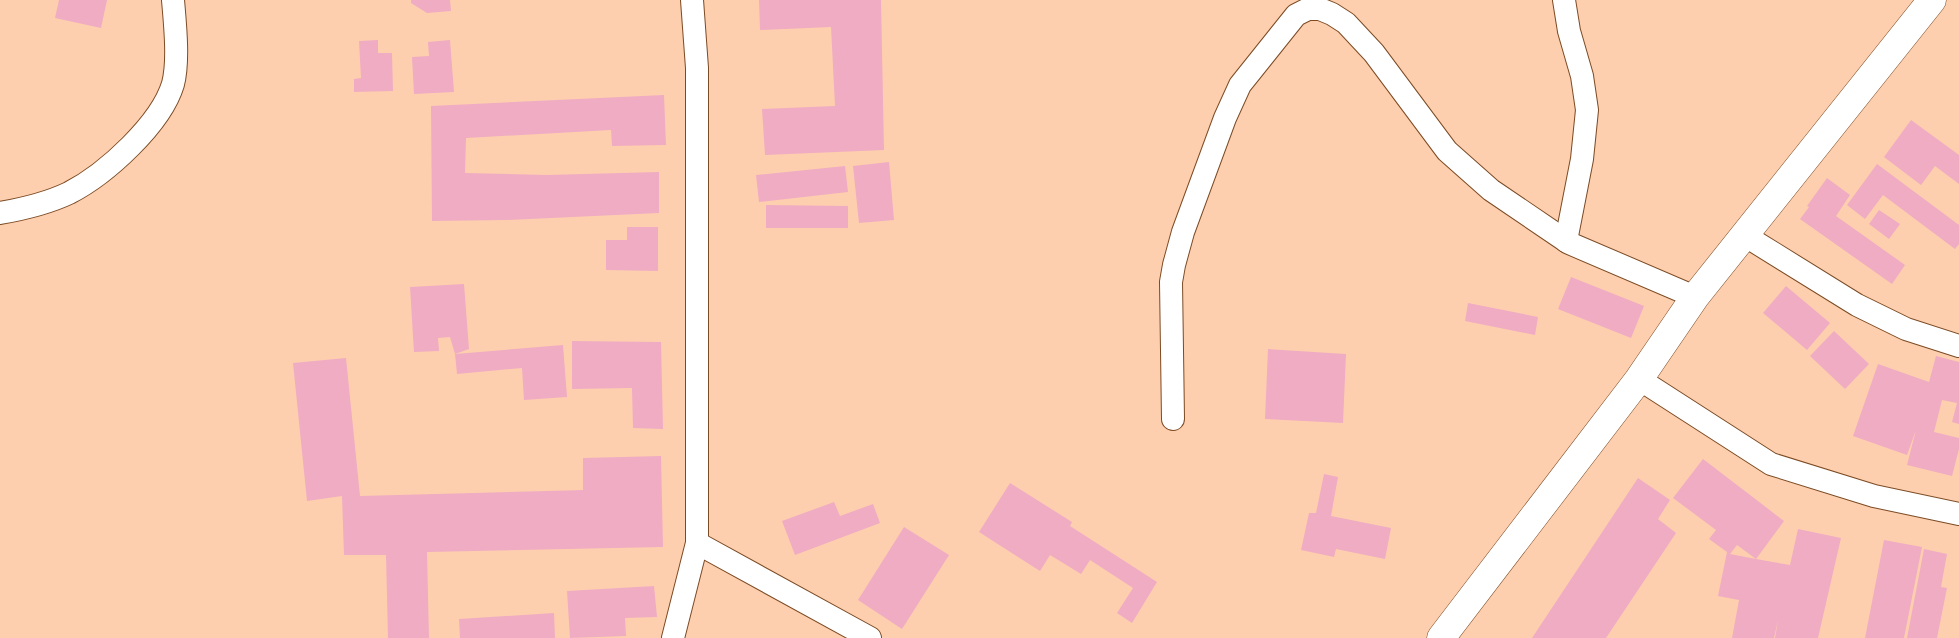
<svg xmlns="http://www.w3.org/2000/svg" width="1959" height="638" viewBox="0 0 1959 638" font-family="'Public Sans',sans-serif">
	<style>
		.building { fill: #f0acc3; fill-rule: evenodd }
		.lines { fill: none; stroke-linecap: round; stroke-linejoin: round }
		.minor-casing { stroke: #7c4b24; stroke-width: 24 }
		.tertiary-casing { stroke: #7c4b24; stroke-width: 29 }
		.minor { stroke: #fff; stroke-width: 22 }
		.tertiary { stroke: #fff; stroke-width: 28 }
	</style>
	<rect width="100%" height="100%" fill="#fdcfae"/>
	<g class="building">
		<path d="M 59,0 L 107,0 L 101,28 L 55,18 Z"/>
		<path d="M 411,0 L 450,0 L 451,11 L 427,13 L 411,3 Z"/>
		<path d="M 759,0 L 881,0 L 884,150 L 765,155 L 762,109 L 835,106 L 831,27 L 760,30 Z"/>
		<path d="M 378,40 L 378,53 L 392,53 L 393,91 L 354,92 L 354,79 L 361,78 L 359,41 Z"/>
		<path d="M 450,40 L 454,92 L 414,94 L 412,57 L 429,56 L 428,42 Z"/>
		<path d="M 664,95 L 666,145 L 612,146 L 611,130 L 466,138 L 465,173 L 546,175 L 659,172 L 659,213 L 506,220 L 432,221 L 431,106 Z"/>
		<path d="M 1911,120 L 1959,155 L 1959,184 L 1935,166 L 1921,185 L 1884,157 Z"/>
		<path d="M 889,162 L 894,220 L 859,223 L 853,166 Z"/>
		<path d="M 1877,164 L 1959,225 L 1959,244 L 1955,249 L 1883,195 L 1865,219 L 1847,205 Z"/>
		<path d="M 845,166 L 848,192 L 759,202 L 756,175 Z"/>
		<path d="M 1827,178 L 1850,195 L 1836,216 L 1905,265 L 1892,284 L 1800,219 L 1809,207 L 1807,206 Z"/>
		<path d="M 766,205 L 848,206 L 848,228 L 766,228 Z"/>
		<path d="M 1879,210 L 1900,224 L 1889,239 L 1869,224 Z"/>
		<path d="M 627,227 L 658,227 L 658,271 L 606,270 L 606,240 L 627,240 Z"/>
		<path d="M 1571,277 L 1644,306 L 1631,338 L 1558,309 Z"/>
		<path d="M 464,284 L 469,349 L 455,354 L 450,337 L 438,338 L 439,351 L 414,352 L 410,287 Z"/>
		<path d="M 1786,286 L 1830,323 L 1807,350 L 1763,313 Z"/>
		<path d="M 1468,303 L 1538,317 L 1535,335 L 1465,321 Z"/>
		<path d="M 1834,331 L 1869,364 L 1845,389 L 1810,356 Z"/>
		<path d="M 572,341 L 661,342 L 663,429 L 633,428 L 632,388 L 572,389 Z"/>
		<path d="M 563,345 L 567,397 L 524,400 L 522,368 L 457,374 L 455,354 Z"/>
		<path d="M 1268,349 L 1346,354 L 1343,423 L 1265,419 Z"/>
		<path d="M 1936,356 L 1959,362 L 1959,424 L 1952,422 L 1957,403 L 1942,400 L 1934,432 L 1959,438 L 1959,449 L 1952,476 L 1907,465 L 1916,430 L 1907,455 L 1853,436 L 1878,364 L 1929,382 Z"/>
		<path d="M 346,358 L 360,496 L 583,490 L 583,458 L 661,456 L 663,547 L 427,552 L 429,638 L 388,638 L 386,555 L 344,555 L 342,496 L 307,501 L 293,363 Z"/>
		<path d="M 1703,459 L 1784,521 L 1756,559 L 1790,565 L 1798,529 L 1841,538 L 1818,638 L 1775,638 L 1778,620 L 1774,638 L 1732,638 L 1739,600 L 1718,596 L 1727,552 L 1709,539 L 1716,530 L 1673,498 ZM 1737,545 L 1756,559 L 1730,554 Z"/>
		<path d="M 1324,474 L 1338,477 L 1331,516 L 1391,528 L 1385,559 L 1336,549 L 1334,557 L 1301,550 L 1309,513 L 1316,513 Z"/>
		<path d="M 1638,478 L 1670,500 L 1658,519 L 1676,533 L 1606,638 L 1532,638 Z"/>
		<path d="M 1010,483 L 1072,522 L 1070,526 L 1157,582 L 1132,623 L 1117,613 L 1133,588 L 1090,560 L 1081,574 L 1050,555 L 1040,571 L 979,532 Z"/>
		<path d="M 834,502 L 840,516 L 873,504 L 880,523 L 795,555 L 782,521 Z"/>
		<path d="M 904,527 L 949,555 L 902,629 L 858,600 Z"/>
		<path d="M 1884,540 L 1922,547 L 1904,638 L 1865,638 Z"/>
		<path d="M 1924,549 L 1947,554 L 1941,587 L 1947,588 L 1937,638 L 1907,638 Z"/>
		<path d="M 654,586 L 657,617 L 625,618 L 626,636 L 570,638 L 567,591 Z"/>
		<path d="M 554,613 L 555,638 L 460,638 L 459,619 Z"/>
	</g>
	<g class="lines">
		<g class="minor-casing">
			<g id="minor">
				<path d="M 1564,0 L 1569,31 L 1582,76 L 1587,110 L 1582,159 L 1566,241"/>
				<path d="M 0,213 C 23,209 48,203 69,193 C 106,174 161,124 173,84 C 179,61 175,24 173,0"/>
				<path d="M 1744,235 L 1857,305 L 1906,329 L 1959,346"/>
				<path d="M 1639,379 L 1771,464 L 1874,496 L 1959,514"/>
				<path d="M 1173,419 L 1171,282 L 1174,265 L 1183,232 L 1225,118 L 1240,85 L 1296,15 L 1308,9 L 1320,9 L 1332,14 L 1346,23 L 1374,53 L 1447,151 L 1491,190 L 1569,243 L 1695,297"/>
				<path d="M 697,543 L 870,638"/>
				<path d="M 673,638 L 697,543 L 697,68 L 692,0"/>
			</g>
		</g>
		<g class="tertiary-casing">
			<path id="tertiary" d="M 1441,638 L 1639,379 L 1695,297 L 1932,0"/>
		</g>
		<use href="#minor" class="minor"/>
		<use href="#tertiary" class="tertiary"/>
	</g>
</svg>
